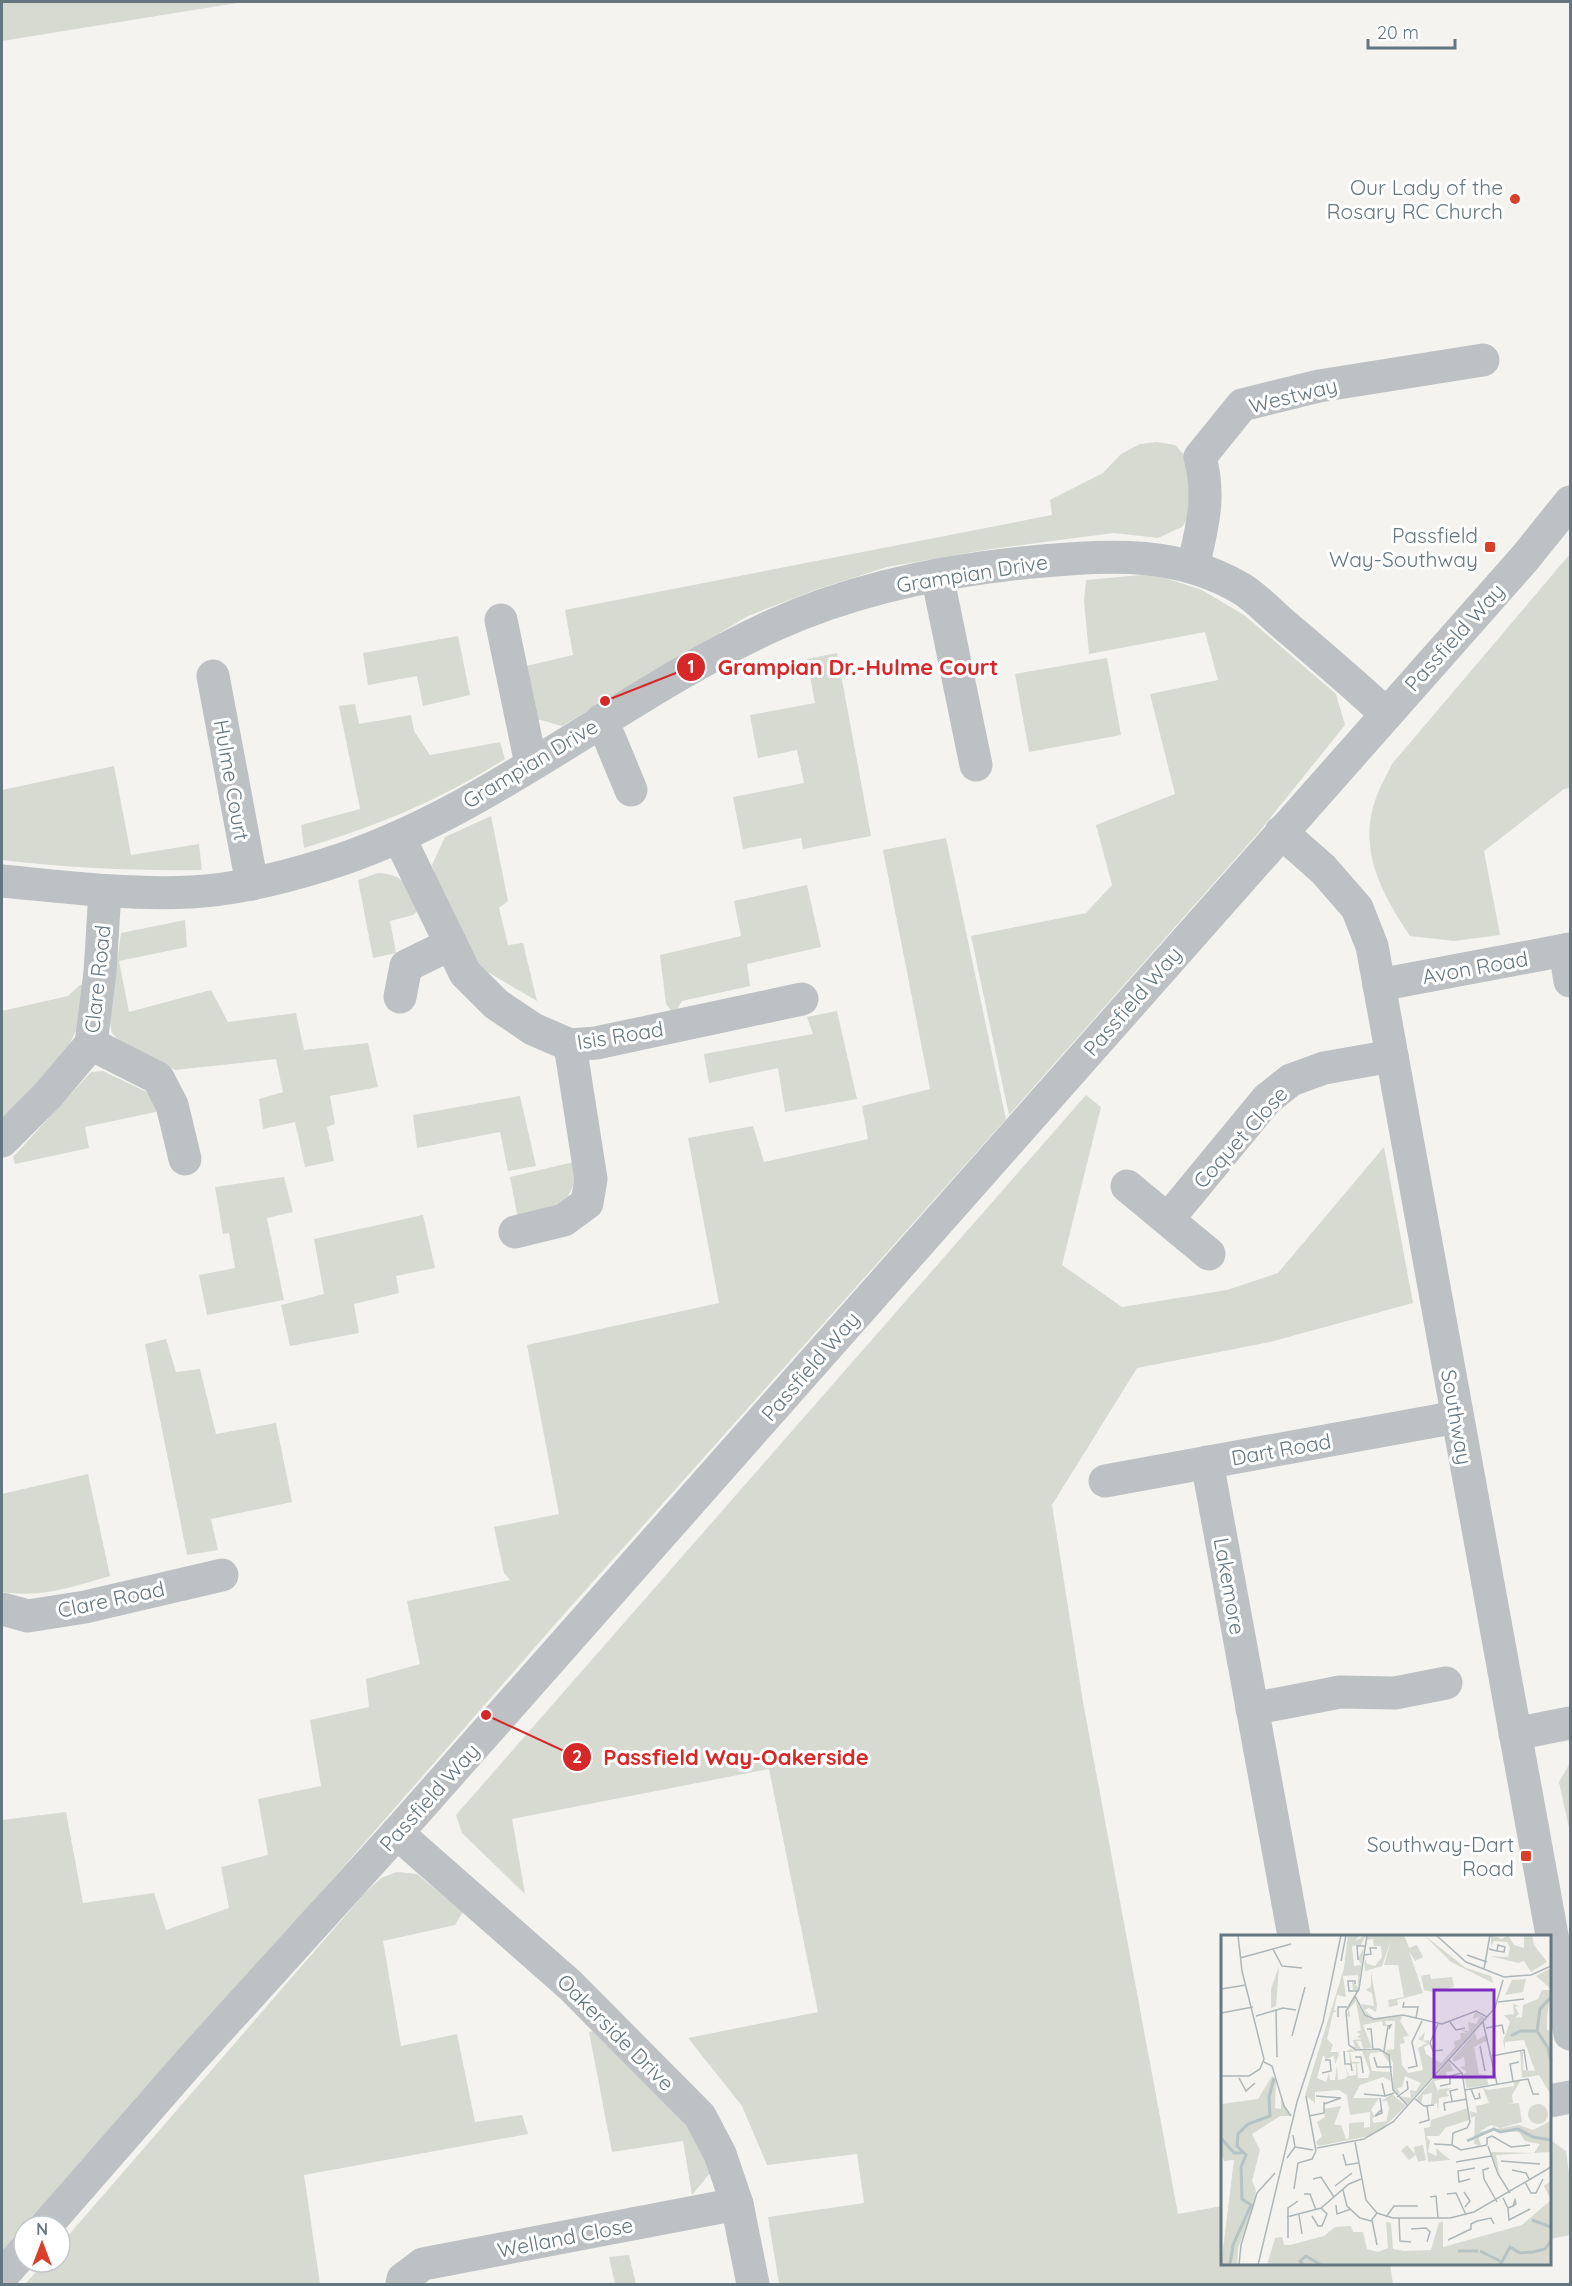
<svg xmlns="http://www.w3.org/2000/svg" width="1572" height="2286" viewBox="0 0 1572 2286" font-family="Quicksand,sans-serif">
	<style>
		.green { fill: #d6dad1 }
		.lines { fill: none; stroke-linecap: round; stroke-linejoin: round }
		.minor { stroke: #bdc1c4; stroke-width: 33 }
		.poi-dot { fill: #da4029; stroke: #fff; stroke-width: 2 }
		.labels { text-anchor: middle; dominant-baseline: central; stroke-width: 6; stroke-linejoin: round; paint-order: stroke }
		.poi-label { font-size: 21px; fill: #647680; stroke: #fff; text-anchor: end }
		.street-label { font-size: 21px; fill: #647680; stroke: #fff }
		.inset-river { fill: none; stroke: #b5c3c5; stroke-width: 3 }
		.inset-road { fill: none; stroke: #adb6b9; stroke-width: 1.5 }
		.view { fill: #7b2cbf; fill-opacity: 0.15; stroke: #7b2cbf; stroke-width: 3 }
		.inset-edge { fill: none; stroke: #647680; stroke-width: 3 }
		.leader { fill: none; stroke: #d62828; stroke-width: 2 }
		.callout-dot { fill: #d62828; stroke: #fff; stroke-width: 2 }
		.mark-label { font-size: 18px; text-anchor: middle; font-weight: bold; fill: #fff }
		.callout-label { font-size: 22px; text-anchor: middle; font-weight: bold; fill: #d62828; stroke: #fff; stroke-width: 6; stroke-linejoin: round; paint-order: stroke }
	</style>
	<rect width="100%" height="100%" fill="#f4f3f0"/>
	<g class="green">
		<path d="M 2,2 L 243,2 L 2,41 Z"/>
		<path d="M 1157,442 L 1175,445 L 1192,463 L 1195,508 L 1182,527 L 1158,538 L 1114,533 L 991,549 L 887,567 L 818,589 L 748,616 L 562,726 L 537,719 L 522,667 L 573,655 L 565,610 L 1052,515 L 1050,500 L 1103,473 L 1121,454 L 1140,444 Z"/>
		<path d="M 1570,554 L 1570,788 L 1564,789 L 1484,851 L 1500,935 L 1454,941 L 1410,936 C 1382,894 1357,849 1376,798 C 1380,786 1387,775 1392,764 Z"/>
		<path d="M 1153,574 L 1202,590 L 1244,615 L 1336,694 L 1345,725 L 1259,832 L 1009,1115 L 971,936 L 1086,913 L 1112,885 L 1096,825 L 1175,794 L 1150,694 L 1218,680 L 1205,632 L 1089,654 L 1084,601 L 1086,580 Z"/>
		<path d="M 458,636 L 470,695 L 423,706 L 417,676 L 368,685 L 363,653 Z"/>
		<path d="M 837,653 L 871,836 L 803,849 L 801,838 L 743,849 L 733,797 L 804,783 L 797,750 L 758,758 L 750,715 L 815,703 L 807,659 Z"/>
		<path d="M 1107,658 L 1121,735 L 1029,752 L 1015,674 Z"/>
		<path d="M 355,704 L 359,724 L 411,715 L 414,731 L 430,755 L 500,742 L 505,759 C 438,801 379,825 304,848 L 301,825 L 360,809 L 339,706 Z"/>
		<path d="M 114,766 L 131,855 L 199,844 L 202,870 C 134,871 69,868 2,860 L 2,790 Z"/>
		<path d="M 491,816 L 508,901 L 499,908 L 508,945 L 523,943 L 537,1001 L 481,968 L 438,887 L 432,865 L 445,837 Z"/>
		<path d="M 946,838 L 1006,1119 L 557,1622 L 30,2226 L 24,2226 L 24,2233 L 2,2258 L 2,1820 L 66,1812 L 83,1903 L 154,1893 L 166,1930 L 229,1908 L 221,1867 L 268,1855 L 258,1799 L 321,1786 L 310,1720 L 369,1707 L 366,1679 L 420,1664 L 407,1601 L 510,1580 L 504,1573 L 494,1527 L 559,1514 L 527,1345 L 719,1303 L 688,1138 L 753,1126 L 764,1162 L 868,1139 L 862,1106 L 930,1089 L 883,850 Z"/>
		<path d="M 378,873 C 406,874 408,888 418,911 L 413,915 L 390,921 L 396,953 L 373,958 L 358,880 Z"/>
		<path d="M 807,885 L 821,947 L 747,964 L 750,986 L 682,1001 L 674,1014 L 666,1004 L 660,955 L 741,936 L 734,901 Z"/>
		<path d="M 185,920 L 187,947 L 119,961 L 129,1012 L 211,990 L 228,1022 L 296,1013 L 304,1050 L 368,1043 L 378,1087 L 330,1096 L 335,1124 L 327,1127 L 334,1161 L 305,1167 L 295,1122 L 263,1129 L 259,1099 L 283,1092 L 276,1059 L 175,1070 L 123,1045 L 112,1033 L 109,1019 L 121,933 Z"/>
		<path d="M 80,985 L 87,985 L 82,1018 L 69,1045 L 2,1129 L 2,1011 L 68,996 Z"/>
		<path d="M 837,1011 L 857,1099 L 785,1112 L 778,1068 L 709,1083 L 704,1054 L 813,1034 L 807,1017 Z"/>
		<path d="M 103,1071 L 151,1094 L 160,1111 L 85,1127 L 89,1148 L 15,1164 L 13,1157 L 91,1072 Z"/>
		<path d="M 1086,1095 L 1101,1107 L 1062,1265 L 1122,1307 L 1227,1290 L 1278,1273 L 1384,1147 L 1413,1303 L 1270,1342 L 1137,1368 L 1052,1505 L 1083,1702 L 1178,2214 L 1222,2206 L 1222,2264 L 1390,2264 L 1393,2284 L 779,2284 L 768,2217 L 864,2203 L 857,2154 L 767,2165 L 742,2106 L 688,2038 L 818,2012 L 769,1769 L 512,1819 L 525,1894 L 462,1833 L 456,1815 Z"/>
		<path d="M 520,1096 L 536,1166 L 508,1171 L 500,1132 L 417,1148 L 413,1115 Z"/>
		<path d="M 578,1161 C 571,1210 561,1204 518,1219 L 510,1177 Z"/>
		<path d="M 284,1177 L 293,1212 L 267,1218 L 284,1300 L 207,1315 L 199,1275 L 235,1268 L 229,1233 L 223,1234 L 215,1187 Z"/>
		<path d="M 423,1215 L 435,1268 L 396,1276 L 399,1293 L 354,1304 L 359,1333 L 290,1346 L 281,1305 L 324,1294 L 314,1239 Z"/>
		<path d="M 166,1339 L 176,1372 L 200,1369 L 216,1434 L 276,1423 L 292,1502 L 211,1519 L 218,1550 L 187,1555 L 145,1344 Z"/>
		<path d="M 88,1474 L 110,1576 C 72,1587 42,1598 2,1592 L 2,1494 Z"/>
		<path d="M 1570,1763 L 1570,1827 L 1569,1828 L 1559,1782 Z"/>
		<path d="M 397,1872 L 417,1874 L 463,1912 L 455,1925 L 383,1941 L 401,2046 L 457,2034 L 475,2122 L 522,2115 L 528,2134 L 304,2175 L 320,2284 L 25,2284 L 45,2262 L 60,2262 L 60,2245 L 365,1893 L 381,1878 Z"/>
		<path d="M 594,2031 L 686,2117 L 711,2172 L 692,2195 L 683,2141 L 612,2152 L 589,2032 Z"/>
		<path d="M 1550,2140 L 1566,2151 L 1570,2180 L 1570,2235 L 1550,2239 Z"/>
		<path d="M 629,2255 L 636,2284 L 615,2284 L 609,2257 Z"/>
	</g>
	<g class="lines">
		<g class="minor">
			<path d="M 1193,567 C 1202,527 1211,498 1200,457 L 1242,405 L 1319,386 L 1483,360"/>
			<path d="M 937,575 L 976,765"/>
			<path d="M 501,620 L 531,764"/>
			<path d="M 213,676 L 252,884"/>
			<path d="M 602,720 L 631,790"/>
			<path d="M 1281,832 L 1323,869 L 1357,908 L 1372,946 L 1570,2034"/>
			<path d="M 399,837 L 465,973 L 496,1004 L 533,1029 L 570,1045 L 596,1043 L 802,999"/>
			<path d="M 2,881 C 64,887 128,895 191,892 C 235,890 282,878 324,865 C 487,815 618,696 772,626 C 857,587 950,569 1043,561 C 1113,555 1178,551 1242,589 C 1258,599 1273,616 1288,628 C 1321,656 1354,684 1385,713"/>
			<path d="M 1565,950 L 1570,981"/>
			<path d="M 1379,985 L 1570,949"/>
			<path d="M 400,997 L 406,966 L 451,944"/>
			<path d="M 91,1044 L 158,1078 L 172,1105 L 185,1159"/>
			<path d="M 2,1141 L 48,1095 L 91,1044 L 100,972 L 105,891"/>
			<path d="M 1127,1186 L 1209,1254"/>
			<path d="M 1168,1219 L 1267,1099 L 1291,1080 L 1324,1068 L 1392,1056"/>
			<path d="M 515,1232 L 564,1220 L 587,1203 L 591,1179 L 570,1045"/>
			<path d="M 1207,1462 L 1294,1936"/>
			<path d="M 1105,1481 L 1457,1417"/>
			<path d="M 2,1609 L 28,1616 L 85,1607 L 222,1575"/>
			<path d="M 1252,1709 L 1340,1692 L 1395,1693 L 1446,1683"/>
			<path d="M 1515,1734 L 1570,1723"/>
			<path d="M 397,1833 L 570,1985 L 700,2116 L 720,2154 L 737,2204 L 753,2284"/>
			<path d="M 1550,2101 L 1570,2097"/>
			<path d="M 46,2226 L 191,2060 L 397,1833 L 1525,558 L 1570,502"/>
			<path d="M 2,2276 L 24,2251"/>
			<path d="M 402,2284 L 403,2279 L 423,2264 L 737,2204"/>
		</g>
	</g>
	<g class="poi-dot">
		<circle cx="1515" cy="199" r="6"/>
		<rect x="1484" y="541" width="12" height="12" rx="3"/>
		<rect x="1520" y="1850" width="12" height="12" rx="3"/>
	</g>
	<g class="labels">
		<g class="poi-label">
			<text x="1503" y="187">Our Lady of the<tspan x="1503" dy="24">Rosary RC Church</tspan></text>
			<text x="1478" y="535">Passfield<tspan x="1478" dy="24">Way-Southway</tspan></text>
			<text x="1514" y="1844">Southway-Dart<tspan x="1514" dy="24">Road</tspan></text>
		</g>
		<g class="street-label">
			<text transform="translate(1293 395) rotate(-14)">Westway</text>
			<text transform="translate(972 573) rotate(-9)">Grampian Drive</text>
			<text transform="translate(1454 637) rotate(-48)">Passfield Way</text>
			<text transform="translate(530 763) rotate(-31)">Grampian Drive</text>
			<text transform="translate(232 780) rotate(80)">Hulme Court</text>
			<text transform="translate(1475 967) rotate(-10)">Avon Road</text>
			<text transform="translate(97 979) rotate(-84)">Clare Road</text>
			<text transform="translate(1132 1001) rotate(-49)">Passfield Way</text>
			<text transform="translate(620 1035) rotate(-9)">Isis Road</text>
			<text transform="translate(1240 1137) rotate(-48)">Coquet Close</text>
			<text transform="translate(810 1366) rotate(-49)">Passfield Way</text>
			<text transform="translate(1457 1417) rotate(80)">Southway</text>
			<text transform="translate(1281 1449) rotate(-10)">Dart Road</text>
			<text transform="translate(1230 1586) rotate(80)">Lakemore</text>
			<text transform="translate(111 1599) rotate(-12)">Clare Road</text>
			<text transform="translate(429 1797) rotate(-48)">Passfield Way</text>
			<text transform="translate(616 2032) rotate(45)">Oakerside Drive</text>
			<text transform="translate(565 2237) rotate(-11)">Welland Close</text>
		</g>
	</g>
	<g transform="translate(1221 1935)">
		<rect width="330" height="330" fill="#f4f3f0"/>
		<path d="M 127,0 L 138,1 L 134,6 L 145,0 L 140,10 L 131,11 L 133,31 L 140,30 L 137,24 L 143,12 L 137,55 L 132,55 L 131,46 L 137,52 L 137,40 L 122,41 L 125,62 L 116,60 L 113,75 L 116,76 L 112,78 L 106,104 L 112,110 L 109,117 L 117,117 L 120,128 L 118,120 L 114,129 L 113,121 L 105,124 L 102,120 L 96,143 L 105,147 L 108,138 L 109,145 L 114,145 L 116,130 L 117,145 L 123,144 L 127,141 L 123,129 L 128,141 L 135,140 L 135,129 L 129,128 L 128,117 L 124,117 L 130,114 L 136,116 L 129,117 L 131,127 L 140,127 L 136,129 L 137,143 L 147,143 L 149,137 L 141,116 L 158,115 L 168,120 L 170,131 L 161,117 L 149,118 L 148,123 L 151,136 L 169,137 L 170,146 L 162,142 L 139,150 L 132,163 L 158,163 L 150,175 L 154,182 L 151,184 L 153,188 L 166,186 L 164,193 L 148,201 L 97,211 L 95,207 L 101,201 L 96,187 L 104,182 L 103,174 L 120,171 L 113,190 L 120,190 L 125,204 L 128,203 L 128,188 L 143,187 L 143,193 L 149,192 L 149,177 L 129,180 L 126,160 L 118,155 L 94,157 L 94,168 L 84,160 L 123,33 ZM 146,0 L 183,0 L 188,13 L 196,10 L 202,22 L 194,26 L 188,16 L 202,58 L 176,65 L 177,70 L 168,72 L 167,65 L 183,62 L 177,30 L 163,30 L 170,5 L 161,31 L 144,36 L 143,21 L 146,29 L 154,31 L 161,22 L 160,11 L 153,11 L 152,4 L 146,5 L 144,18 ZM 203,0 L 245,33 L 270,41 L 272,48 L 230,27 ZM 270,0 L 281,4 L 287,0 L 293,10 L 303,13 L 303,0 L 311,0 L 313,10 L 326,27 L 310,37 L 303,26 L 297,28 L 269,21 L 287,22 L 289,13 L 286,7 L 273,6 L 270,12 ZM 58,31 L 55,71 L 50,73 L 50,54 ZM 330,33 L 330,54 L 315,41 ZM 150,37 L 156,70 L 155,77 L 148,73 L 143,75 L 153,83 L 145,79 L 143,76 L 140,69 L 153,71 L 151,58 L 145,55 L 150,51 ZM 209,39 L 210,44 L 231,42 L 233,52 L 212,57 L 203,55 L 200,41 ZM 305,44 L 302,57 L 284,60 L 291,45 ZM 321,55 L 330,55 L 326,81 L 326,95 L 330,96 L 330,177 L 330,160 L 318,140 L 301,143 L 299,116 L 302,117 L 302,135 L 314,136 L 303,105 L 284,107 L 284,115 L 282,106 L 289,87 L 283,80 L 293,79 L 292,69 L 298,71 L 294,72 L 298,79 L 294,83 L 301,82 L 302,70 L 317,64 ZM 134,62 L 142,78 L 150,84 L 182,80 L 179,86 L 188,101 L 182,102 L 184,108 L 179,109 L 181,130 L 187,138 L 202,135 L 197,113 L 206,108 L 197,104 L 204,97 L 202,106 L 208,105 L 208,109 L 203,112 L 205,119 L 220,128 L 234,112 L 233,106 L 240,104 L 239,98 L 246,98 L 240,95 L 248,96 L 247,87 L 255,89 L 259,81 L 252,84 L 254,77 L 264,83 L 186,170 L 178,161 L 190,163 L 189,155 L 195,156 L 200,148 L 184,141 L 181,152 L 176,153 L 179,158 L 176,160 L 172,155 L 172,128 L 165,115 L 173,114 L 174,86 L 164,86 L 166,91 L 162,91 L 161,86 L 142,90 L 151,113 L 142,114 L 140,106 L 135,106 L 140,114 L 133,114 L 130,111 L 134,112 L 132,105 L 141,104 L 136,102 L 140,99 L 135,97 L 140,95 L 135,66 L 128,74 L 129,82 L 126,81 L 128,71 ZM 254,97 L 256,105 L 266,99 L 267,105 L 253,112 L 258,139 L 266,140 L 267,150 L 246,153 L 242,139 L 246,137 L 239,132 L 244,131 L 243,122 L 233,127 L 231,124 ZM 228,126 L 233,136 L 225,137 L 226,143 L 213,146 L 217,157 L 218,154 L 231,153 L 225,157 L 228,161 L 218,163 L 217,177 L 216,168 L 210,170 L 211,158 L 202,160 L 200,169 L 195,164 ZM 51,141 L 55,145 L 54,173 L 60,174 L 60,164 L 70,181 L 59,181 L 31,199 L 39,215 L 31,246 L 35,255 L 33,271 L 17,313 L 16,330 L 0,330 L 13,225 L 3,226 L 0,217 L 0,169 L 37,164 ZM 300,145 L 291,160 L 292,168 L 287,169 L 298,168 L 301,187 L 279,193 L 270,190 L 258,197 L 298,190 L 312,195 L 330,186 L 330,217 L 275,220 L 279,242 L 270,217 L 313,218 L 319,209 L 304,206 L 298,197 L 271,195 L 257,202 L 260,210 L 257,211 L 253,208 L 254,181 L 250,183 L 249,176 L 256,178 L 255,171 L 268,168 L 262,153 L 267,155 L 293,151 L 293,147 ZM 171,159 L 185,171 L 165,190 L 168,173 L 166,166 L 160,166 ZM307 179a10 10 0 1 1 20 0a10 10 0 1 1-20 0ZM 247,173 L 248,185 L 224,193 L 218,201 L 205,201 L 209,206 L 207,217 L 216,221 L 215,213 L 229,225 L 207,227 L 203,193 L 209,192 L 210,185 ZM 186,210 L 194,219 L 193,212 L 202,210 L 205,225 L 197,227 L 195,220 L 188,225 L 180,216 ZM 330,246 L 330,323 L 327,330 L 46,330 L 54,303 L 61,302 L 63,310 L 69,310 L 103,301 L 114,292 L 130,291 L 132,297 L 142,297 L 146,314 L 157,317 L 167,313 L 165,287 L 170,288 L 172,314 L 183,316 L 210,315 L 218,287 L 222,287 L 222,312 L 301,290 L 330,265 L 323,251 Z" fill="#d6dad1"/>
		<path class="inset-river" d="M 330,62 L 319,74 L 316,96 L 327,113 L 330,126M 290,101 L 299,96 L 316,96M 0,203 L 13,218 L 21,218M 246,206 L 273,194 L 279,197 L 297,194 L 312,202 L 330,205M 311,285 L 330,292M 237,316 L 257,316M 259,316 L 279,326M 9,330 L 12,310 L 30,270 L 21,264 L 20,232 L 25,220 L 16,211 L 17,199 L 27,189 L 49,181 L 48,162 L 53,143M 83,330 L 79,326 L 85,321 L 100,330M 279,330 L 289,312 L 299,318 L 312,317 L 324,314 L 330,306"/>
		<path class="inset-road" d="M 146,0 L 138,54 L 125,76 L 128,110 L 135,115 L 158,114 L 168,120 L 172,155 L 187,171M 215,0 L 245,27 L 283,42 L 310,40 L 330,31M 52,14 L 61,31 L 81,33M 268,14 L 276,16 L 283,17 L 284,12 L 277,10 L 276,16M 143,20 L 150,19 L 149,13 L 156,13M 246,20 L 266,27M 19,23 L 70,9M 137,25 L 136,11 L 144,11M 120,26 L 125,0M 263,34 L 269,0M 134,49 L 134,46 L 127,46 L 128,56 L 138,56M 0,54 L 25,50M 134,61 L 144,80 L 153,84 L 182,80 L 221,89 L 255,76 L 266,82M 183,67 L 182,72 L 197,72 L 195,83M 277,67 L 303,64M 55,75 L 56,122M 0,78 L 32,72M 35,81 L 62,73 L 75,75M 117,82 L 117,72 L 126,72M 229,87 L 235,95 L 244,93M 262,87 L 276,149M 217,89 L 209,108 L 212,116 L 222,115M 265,93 L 281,90 L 283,99M 146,94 L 150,94 L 152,115M 71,101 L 84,52M 259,111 L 264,136M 123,116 L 124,129 L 130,129 L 131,136M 163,116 L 167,91 L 170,90 L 168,94M 271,121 L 303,115 L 306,135M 134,122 L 140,122 L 142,138M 153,122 L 156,132 L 171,132M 228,125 L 241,138 L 249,187 L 246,193 L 232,198 L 231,210 L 240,215 L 266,210M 43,127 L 51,131 L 63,171 L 70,181M 187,133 L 196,131 L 191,107 L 201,86M 101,138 L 110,136 L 109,125 L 104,125M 0,141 L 28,141 L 39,134 L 43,124 L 21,36 L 17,0M 18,143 L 25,156 L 34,148M 292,146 L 289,129 L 298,127M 161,148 L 164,161 L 173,158M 219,151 L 229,149 L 229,141 L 241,138M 250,154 L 254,164 L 259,163 L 258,158M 244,155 L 307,144 L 312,159 L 318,159M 143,159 L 164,161M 85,161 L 95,216 L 94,212M 95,161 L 120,163 L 103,169M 176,162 L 187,154 L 186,146M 159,163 L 161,178 L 154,181 L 160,175M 194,164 L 203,171 L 213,170M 231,166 L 229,156 L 237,154M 224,176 L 223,168 L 246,164M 88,181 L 103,178 L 103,167M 198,188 L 208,185 L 206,171M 134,207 L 145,265 L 156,278 L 172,283 L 229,283 L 253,277 L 330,232M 213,209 L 231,210M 266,210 L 266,203 L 271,201 L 290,212 L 309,210M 267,211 L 277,239 L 289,258M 74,212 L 92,215M 96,213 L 143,204 L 172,187 L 274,73 L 282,45M 122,219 L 125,230 L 137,228M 66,223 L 74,212 L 72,200M 280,226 L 319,229M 235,227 L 270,221M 268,233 L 262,235 L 263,244 L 276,267M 291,235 L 305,238 L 308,244M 92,244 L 100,242 L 113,262M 249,244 L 238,247 L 237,236 L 254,233M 304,247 L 310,258 L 315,258 L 322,244M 114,251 L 131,238M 73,254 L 77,228 L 91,224 L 95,216M 122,255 L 126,271 L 139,283 L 150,286 L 156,278M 243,257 L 249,266 L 244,272M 83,259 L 89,259 L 95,275M 226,259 L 235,258 L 245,280M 209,262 L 215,261 L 217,283M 282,263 L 287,273 L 292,271 L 295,269 L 294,265 L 292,271M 115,270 L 116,279 L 130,274M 287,273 L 288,285 L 309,274M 78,280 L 81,299M 91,281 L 97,291 L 101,291 L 106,279 L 100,273M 66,282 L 100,273 L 128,249 L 140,244M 165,282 L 173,271 L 197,271M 178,283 L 179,306 L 190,307M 151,285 L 156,310M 190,294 L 205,293 L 209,297 L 206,307M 67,303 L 67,273 L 77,266M 227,305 L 250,294 L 250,289 L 256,286 L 270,283 L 273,289M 18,330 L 20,310 L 36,258 L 54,238M 37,330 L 76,167 L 102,87 L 120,0"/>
		<path class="view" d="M 213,55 L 273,55 L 273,142 L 213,142 Z"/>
		<rect width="330" height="330" class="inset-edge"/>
	</g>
	<path class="leader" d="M605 701L691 667M486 1715L577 1757"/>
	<g class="callout-dot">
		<circle cx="605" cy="701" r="6"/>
		<circle cx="486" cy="1715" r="6"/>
		<circle cx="691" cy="667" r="15"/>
		<circle cx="577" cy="1757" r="15"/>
	</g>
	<g class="mark-label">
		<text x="691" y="673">1</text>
		<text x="577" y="1763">2</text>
	</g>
	<g class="callout-label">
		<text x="858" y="675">Grampian Dr.-Hulme Court</text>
		<text x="736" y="1765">Passfield Way-Oakerside</text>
	</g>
	<rect width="1572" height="2286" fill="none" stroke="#647680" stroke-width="6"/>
	<g transform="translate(42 2244)"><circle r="28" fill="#ffffff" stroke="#c1c8cc" stroke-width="1.5"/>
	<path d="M0-4.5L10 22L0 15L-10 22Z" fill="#da4029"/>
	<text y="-9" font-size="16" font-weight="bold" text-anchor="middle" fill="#647680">N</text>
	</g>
	<path d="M1368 39v9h87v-9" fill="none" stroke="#647680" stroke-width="3"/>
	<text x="1377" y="39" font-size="18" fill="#647680" stroke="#ffffff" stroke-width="4.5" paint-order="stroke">20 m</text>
</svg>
